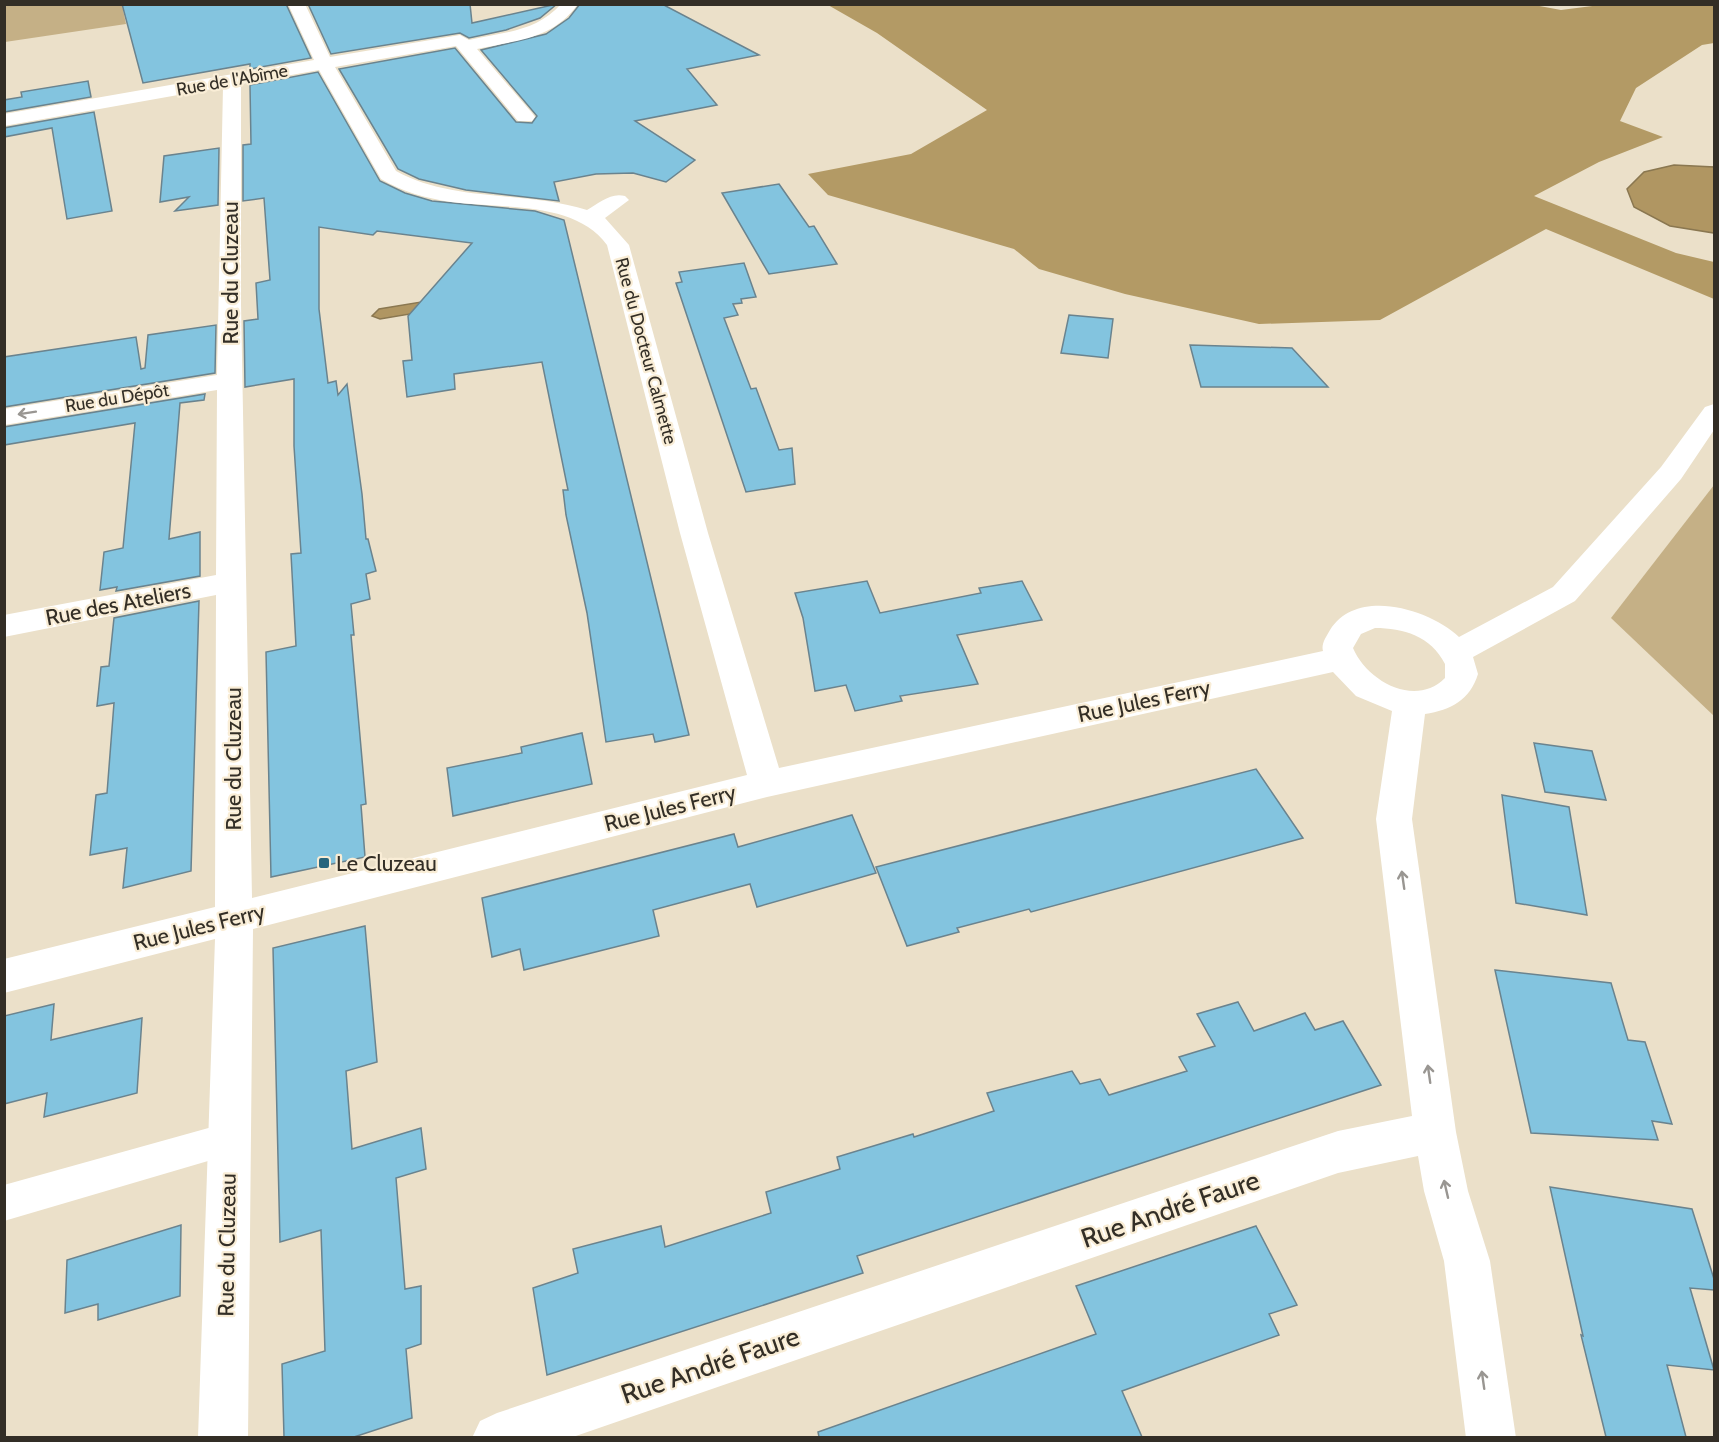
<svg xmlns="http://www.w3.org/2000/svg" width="1719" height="1442" viewBox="0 0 1719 1442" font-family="Cabin,sans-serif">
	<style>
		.green { fill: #c5b086 }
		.forest { fill: #b39a65 }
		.water { fill: #b09662; stroke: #8a7750; stroke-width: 1.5 }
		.building { fill: #83c4df; stroke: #6a838e; stroke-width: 1.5 }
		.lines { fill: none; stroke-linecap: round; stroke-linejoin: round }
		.lane { fill: #fff; fill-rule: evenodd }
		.street { fill: #fff; fill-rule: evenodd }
		.oneway { stroke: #999692 }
		.poi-dot { fill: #28657c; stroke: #f9edd6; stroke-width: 2 }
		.labels { text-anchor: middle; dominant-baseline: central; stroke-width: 4.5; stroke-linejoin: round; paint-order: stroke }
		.far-street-label { font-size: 18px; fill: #332e26; stroke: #f9edd6 }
		.street-label { font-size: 22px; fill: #332e26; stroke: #f9edd6 }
		.poi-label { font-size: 22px; fill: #332e26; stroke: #f9edd6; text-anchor: start }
		.near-street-label { font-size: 27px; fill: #332e26; stroke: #f9edd6 }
	</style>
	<rect width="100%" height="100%" fill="#ebe0c9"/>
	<g class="green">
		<path d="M 4,5 L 122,5 L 126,24 L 5,42 Z"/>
		<path d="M 1714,485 L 1714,716 L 1611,618 Z"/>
	</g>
	<path class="forest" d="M 1534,5 L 1561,10 L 1608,4 L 1714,5 L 1714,43 L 1702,45 L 1636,88 L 1620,121 L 1663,137 L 1599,162 L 1534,196 L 1676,253 L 1714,262 L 1714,299 L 1546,229 L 1380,320 L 1259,324 L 1125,294 L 1039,269 L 1014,249 L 828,195 L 808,174 L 911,154 L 987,110 L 877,33 L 828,5 Z"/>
	<g class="water">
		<path d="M 1674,165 L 1714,167 L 1714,233 L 1670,226 L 1634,207 L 1627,189 L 1644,172 Z"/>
		<path d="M 421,302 L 422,312 L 380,319 L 372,316 L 379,309 Z"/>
	</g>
	<g class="building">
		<path d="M 122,4 L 286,4 L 311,58 L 250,69 L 250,64 L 143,83 Z"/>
		<path d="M 308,4 L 470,4 L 472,23 L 557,4 L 540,18 L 506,30 L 469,38 L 460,33 L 331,54 Z"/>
		<path d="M 580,4 L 662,4 L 759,55 L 687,69 L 717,105 L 635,121 L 695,160 L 666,182 L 633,173 L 596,174 L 554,182 L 559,201 L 466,190 L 419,179 L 398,169 L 339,69 L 455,48 L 516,122 L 532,123 L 537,116 L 481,50 L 546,34 L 569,18 Z"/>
		<path d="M 318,72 L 380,181 L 405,193 L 432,201 L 535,211 L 564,220 L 689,735 L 655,742 L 653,734 L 606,742 L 587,613 L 566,515 L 563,490 L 568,490 L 542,362 L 454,374 L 455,389 L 407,397 L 403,361 L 412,360 L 408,316 L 472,243 L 377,231 L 373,235 L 319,227 L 319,309 L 328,383 L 336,381 L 338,395 L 347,384 L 362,494 L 366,539 L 368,539 L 376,571 L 366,574 L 370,599 L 351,604 L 354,635 L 351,635 L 366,804 L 361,805 L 365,857 L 271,877 L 266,652 L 296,646 L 291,554 L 301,553 L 294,446 L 294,379 L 245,387 L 244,321 L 258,319 L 256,283 L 270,280 L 264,198 L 243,201 L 243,145 L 251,144 L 250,85 Z"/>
		<path d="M 88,81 L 91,97 L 4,112 L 4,100 L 22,97 L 21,92 Z"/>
		<path d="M 94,112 L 112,211 L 67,219 L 52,128 L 4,137 L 4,128 Z"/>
		<path d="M 219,148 L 218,205 L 175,211 L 189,197 L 160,202 L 164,156 Z"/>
		<path d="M 779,184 L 809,227 L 814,226 L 837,264 L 769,274 L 722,193 Z"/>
		<path d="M 744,263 L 756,297 L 741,299 L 742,303 L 733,304 L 738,315 L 724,318 L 751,389 L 756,388 L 779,450 L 792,448 L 795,484 L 746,492 L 676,283 L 682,282 L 679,272 Z"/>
		<path d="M 1069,315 L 1113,319 L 1108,358 L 1061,353 Z"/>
		<path d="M 216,325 L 215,373 L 4,407 L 4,357 L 136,337 L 141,369 L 145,368 L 148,335 Z"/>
		<path d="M 1190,345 L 1292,348 L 1328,387 L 1201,387 Z"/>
		<path d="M 205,394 L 204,400 L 180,403 L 169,539 L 200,532 L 200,576 L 116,591 L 117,587 L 100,590 L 104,552 L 123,548 L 135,423 L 4,445 L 4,427 Z"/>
		<path d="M 867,581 L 880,613 L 981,593 L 979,588 L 1022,581 L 1042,620 L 957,635 L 978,684 L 900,696 L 902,701 L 855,711 L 846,685 L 815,691 L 803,618 L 795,593 Z"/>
		<path d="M 199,601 L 191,871 L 123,888 L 127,848 L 90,855 L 96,795 L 107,793 L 114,703 L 97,706 L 101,667 L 109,666 L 114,618 Z"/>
		<path d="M 582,733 L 592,784 L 453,816 L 447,768 L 522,753 L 521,747 Z"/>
		<path d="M 1534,743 L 1592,751 L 1606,800 L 1545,792 Z"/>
		<path d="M 1256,769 L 1303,838 L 1031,912 L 1029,909 L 957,928 L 959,932 L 907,946 L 876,867 Z"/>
		<path d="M 1502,795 L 1569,807 L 1587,915 L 1516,903 Z"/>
		<path d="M 852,815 L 876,873 L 757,907 L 750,884 L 653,910 L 659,936 L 524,970 L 520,949 L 492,957 L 482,898 L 734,834 L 738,847 Z"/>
		<path d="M 365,926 L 377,1062 L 346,1071 L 352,1149 L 421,1128 L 426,1169 L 396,1178 L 405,1289 L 421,1286 L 421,1344 L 406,1349 L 412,1418 L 354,1437 L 284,1437 L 282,1364 L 325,1351 L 321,1230 L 280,1242 L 273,948 Z"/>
		<path d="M 1495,970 L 1611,983 L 1628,1040 L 1645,1042 L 1672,1124 L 1652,1121 L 1658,1140 L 1531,1133 Z"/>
		<path d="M 1238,1002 L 1254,1031 L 1305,1013 L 1315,1030 L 1343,1021 L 1381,1085 L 857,1256 L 863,1273 L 547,1375 L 533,1288 L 578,1273 L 573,1249 L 661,1226 L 665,1247 L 771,1213 L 766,1192 L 840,1169 L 837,1157 L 913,1134 L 914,1137 L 994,1111 L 987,1093 L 1072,1071 L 1080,1084 L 1100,1079 L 1109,1095 L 1187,1071 L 1179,1057 L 1215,1046 L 1197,1014 Z"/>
		<path d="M 54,1004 L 51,1040 L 142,1018 L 137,1093 L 44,1117 L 47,1093 L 4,1104 L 4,1016 Z"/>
		<path d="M 1550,1187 L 1692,1209 L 1714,1279 L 1714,1290 L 1690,1288 L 1714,1370 L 1667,1365 L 1686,1437 L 1606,1437 L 1581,1335 L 1583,1336 Z"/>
		<path d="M 181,1225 L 180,1296 L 98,1320 L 98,1304 L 65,1313 L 67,1260 Z"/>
		<path d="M 1256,1226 L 1297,1305 L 1269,1314 L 1279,1335 L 1122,1391 L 1142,1437 L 819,1437 L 818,1432 L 1096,1334 L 1076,1286 Z"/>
	</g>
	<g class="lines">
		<path class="lane" d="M 230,1122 L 242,1127 L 247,1139 L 242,1151 L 4,1221 L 4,1185 Z"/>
		<path class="street" d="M 288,4 L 305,4 L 330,57 L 460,35 L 469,40 C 504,32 536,32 561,4 L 578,4 C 552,40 517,40 477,49 L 532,113 L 535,117 L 532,121 L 518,121 L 456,46 L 335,67 L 396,171 C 454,203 525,190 587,210 C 599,203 611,192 625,196 L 629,200 L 605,218 L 629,245 L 708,533 L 779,768 L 1323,651 C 1321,644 1326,637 1330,630 C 1357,587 1429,609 1459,637 L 1553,587 L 1661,467 L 1705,407 L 1714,404 L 1714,430 L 1681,479 L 1575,601 L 1473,657 L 1478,674 C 1470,700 1451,710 1425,714 L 1412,819 L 1456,1132 L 1468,1191 L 1490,1261 L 1516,1438 L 1466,1438 L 1444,1261 L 1424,1191 L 1418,1156 L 1338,1173 L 570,1438 L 472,1438 L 480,1421 L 497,1413 L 1338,1131 L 1412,1116 L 1376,819 L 1392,711 L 1356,696 L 1333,672 L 767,797 L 253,929 L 248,1438 L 198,1438 L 215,939 L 4,993 L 4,959 L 215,907 L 216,595 L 4,637 L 4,615 L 216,575 L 217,390 L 4,425 L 4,409 L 217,375 L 223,87 L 4,126 L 4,114 L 314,60 ZM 319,70 L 381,179 C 403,192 426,198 451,202 C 500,209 575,200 607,245 L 680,533 L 747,775 L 252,898 L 241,304 L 241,84 ZM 1375,628 C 1403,628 1431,636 1445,664 L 1445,678 C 1415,708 1367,681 1353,648 L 1361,634 Z"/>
	</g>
	<defs><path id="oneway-shaft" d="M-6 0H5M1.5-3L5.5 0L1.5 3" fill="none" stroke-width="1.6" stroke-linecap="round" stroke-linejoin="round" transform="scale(1.5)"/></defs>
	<g class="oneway">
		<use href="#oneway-shaft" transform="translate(27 413) rotate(171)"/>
		<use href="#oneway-shaft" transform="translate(1403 880) rotate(-98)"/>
		<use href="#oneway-shaft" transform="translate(1429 1074) rotate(-98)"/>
		<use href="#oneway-shaft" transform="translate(1446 1189) rotate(-103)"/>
		<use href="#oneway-shaft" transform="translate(1483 1380) rotate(-98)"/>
	</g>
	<rect class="poi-dot" x="318" y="857" width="12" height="12" rx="3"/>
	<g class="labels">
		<g class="far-street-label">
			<text transform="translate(232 80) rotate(-10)">Rue de l'Abîme</text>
			<text transform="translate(646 351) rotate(75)">Rue du Docteur Calmette</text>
			<text transform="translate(117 398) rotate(-9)">Rue du Dépôt</text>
		</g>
		<g class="street-label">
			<text transform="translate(230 273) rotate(-90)">Rue du Cluzeau</text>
			<text transform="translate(118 604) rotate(-11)">Rue des Ateliers</text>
			<text transform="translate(1144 701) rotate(-12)">Rue Jules Ferry</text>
			<text transform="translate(233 759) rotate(-90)">Rue du Cluzeau</text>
			<text transform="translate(670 808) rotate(-14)">Rue Jules Ferry</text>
			<text transform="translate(199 927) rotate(-14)">Rue Jules Ferry</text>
			<text transform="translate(227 1245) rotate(-89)">Rue du Cluzeau</text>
		</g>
		<g class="poi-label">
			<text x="336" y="863">Le Cluzeau</text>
		</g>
		<g class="near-street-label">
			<text transform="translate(1170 1209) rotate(-19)">Rue André Faure</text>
			<text transform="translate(710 1365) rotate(-19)">Rue André Faure</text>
		</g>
	</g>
	<rect width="1719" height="1442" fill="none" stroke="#332e26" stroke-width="12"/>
</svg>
